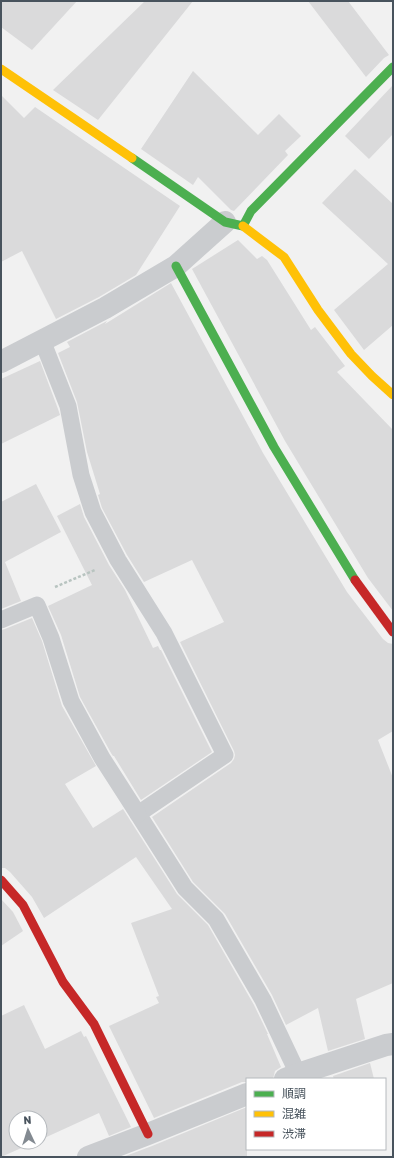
<svg xmlns="http://www.w3.org/2000/svg" width="394" height="1158" viewBox="0 0 394 1158" font-family="Rubik,'Noto Sans JP',sans-serif">
	<style>
		.building { fill: #dadadb }
		.lines { fill: none; stroke-linecap: round; stroke-linejoin: round }
		.path { stroke: #b8c4c0; stroke-width: 2.5; stroke-dasharray: 3 2; stroke-linecap: butt }
		.lane { stroke: #cacccf; stroke-width: 17 }
		.street { stroke: #cacccf; stroke-width: 22 }
		.fast { stroke: #4caf50; stroke-width: 9 }
		.slow { stroke: #ffc107; stroke-width: 9 }
		.jam { stroke: #c62828; stroke-width: 9 }
	</style>
	<rect width="100%" height="100%" fill="#f1f1f1"/>
	<g class="building">
		<path d="M 1,1 L 77,1 L 32,50 L 1,27 Z"/>
		<path d="M 145,1 L 193,1 L 98,120 L 53,90 Z"/>
		<path d="M 308,1 L 348,1 L 389,55 L 384,58 L 366,77 Z"/>
		<path d="M 193,71 L 258,135 L 279,114 L 301,136 L 285,151 L 288,155 L 234,211 L 231,210 L 198,177 L 193,185 L 141,149 Z"/>
		<path d="M 393,85 L 393,134 L 369,159 L 345,136 Z"/>
		<path d="M 1,95 L 24,118 L 35,107 L 180,206 L 136,275 L 99,297 L 56,319 L 22,251 L 1,262 Z"/>
		<path d="M 355,169 L 393,204 L 393,325 L 364,350 L 334,310 L 388,264 L 322,203 Z"/>
		<path d="M 238,240 L 257,259 L 262,256 L 267,260 L 311,330 L 315,327 L 345,366 L 337,372 L 393,430 L 393,611 L 368,578 L 285,441 L 192,269 Z"/>
		<path d="M 171,283 L 263,453 L 347,592 L 383,639 L 388,643 L 393,644 L 393,731 L 378,740 L 393,778 L 393,983 L 356,999 L 365,1039 L 328,1051 L 318,1008 L 286,1025 L 272,995 L 225,914 L 193,882 L 152,817 L 231,763 L 234,759 L 235,755 L 234,751 L 180,642 L 224,622 L 192,560 L 144,582 L 127,555 L 102,508 L 98,495 L 100,494 L 87,452 L 77,402 L 58,353 L 70,347 L 67,342 L 107,321 L 105,324 Z"/>
		<path d="M 40,361 L 58,409 L 60,415 L 1,444 L 1,379 Z"/>
		<path d="M 36,484 L 61,532 L 5,562 L 21,601 L 1,609 L 1,502 Z"/>
		<path d="M 80,504 L 84,517 L 109,565 L 125,590 L 153,648 L 158,646 L 160,650 L 161,650 L 212,752 L 141,800 L 114,756 L 113,756 L 111,753 L 80,697 L 61,635 L 48,606 L 92,585 L 57,516 Z"/>
		<path d="M 32,618 L 42,641 L 62,706 L 96,766 L 65,784 L 93,828 L 123,809 L 177,894 L 208,925 L 254,1005 L 268,1034 L 267,1034 L 281,1067 L 275,1071 L 273,1079 L 247,1079 L 247,1082 L 242,1082 L 154,1118 L 109,1026 L 159,1003 L 156,997 L 159,996 L 131,923 L 172,909 L 136,857 L 44,918 L 32,897 L 10,872 L 5,868 L 1,868 L 1,630 L 5,629 Z"/>
		<path d="M 1,899 L 13,912 L 23,931 L 1,946 Z"/>
		<path d="M 24,1005 L 45,1049 L 81,1031 L 84,1037 L 86,1036 L 131,1127 L 109,1136 L 99,1113 L 40,1140 L 40,1118 L 16,1118 L 16,1142 L 35,1142 L 1,1157 L 1,1016 Z"/>
		<path d="M 370,1063 L 374,1079 L 334,1079 L 333,1076 Z"/>
		<path d="M 247,1107 L 247,1157 L 123,1157 L 152,1146 Z"/>
	</g>
	<g class="lines">
		<path class="path" d="M 55,587 L 95,570"/>
		<g class="lane">
			<path d="M 42,340 L 68,406 L 81,475 L 93,512 L 118,560 L 164,633 L 225,755 L 138,814 L 185,888 L 216,919 L 263,1000 L 298,1074"/>
			<path d="M 1,620 L 37,605 L 51,638 L 71,701 L 102,758 L 138,814"/>
		</g>
		<g class="street">
			<path d="M 1,362 L 105,308 L 176,266 L 225,222"/>
			<path d="M 285,1079 L 298,1074 L 386,1045 L 393,1044"/>
			<path d="M 88,1157 L 148,1134 L 247,1094"/>
		</g>
		<g class="fast">
			<path d="M 132,158 L 225,222 L 243,226 L 251,211 L 393,67"/>
			<path d="M 176,266 L 274,447 L 355,580"/>
		</g>
		<g class="slow">
			<path d="M 1,69 L 132,158"/>
			<path d="M 243,226 L 284,257 L 318,310 L 351,354 L 372,376 L 393,395"/>
		</g>
		<g class="jam">
			<path d="M 355,580 L 393,632"/>
			<path d="M 1,880 L 23,905 L 63,982 L 94,1024 L 148,1134"/>
		</g>
	</g>
	<rect width="394" height="1158" fill="none" stroke="#48535d" stroke-width="4"/>
	<rect x="246" y="1078" width="140" height="72" fill="#ffffff" stroke="#b6babe"/>
	<rect x="254" y="1091" width="20" height="6" fill="#4caf50" stroke="#b6babe"/>
	<text x="282" y="1098" font-size="12" fill="#48535d">順調</text>
	<rect x="254" y="1111" width="20" height="6" fill="#ffc107" stroke="#b6babe"/>
	<text x="282" y="1118" font-size="12" fill="#48535d">混雑</text>
	<rect x="254" y="1131" width="20" height="6" fill="#c62828" stroke="#b6babe"/>
	<text x="282" y="1138" font-size="12" fill="#48535d">渋滞</text>
	<g transform="translate(28 1130) rotate(356)"><circle r="19" fill="#ffffff" stroke="#b6babe"/>
	<path d="M0-3L7 15L0 10L-7 15Z" fill="#838a91"/>
	<text y="-6" font-size="11" font-weight="bold" text-anchor="middle" fill="#48535d">N</text>
	</g>
</svg>
